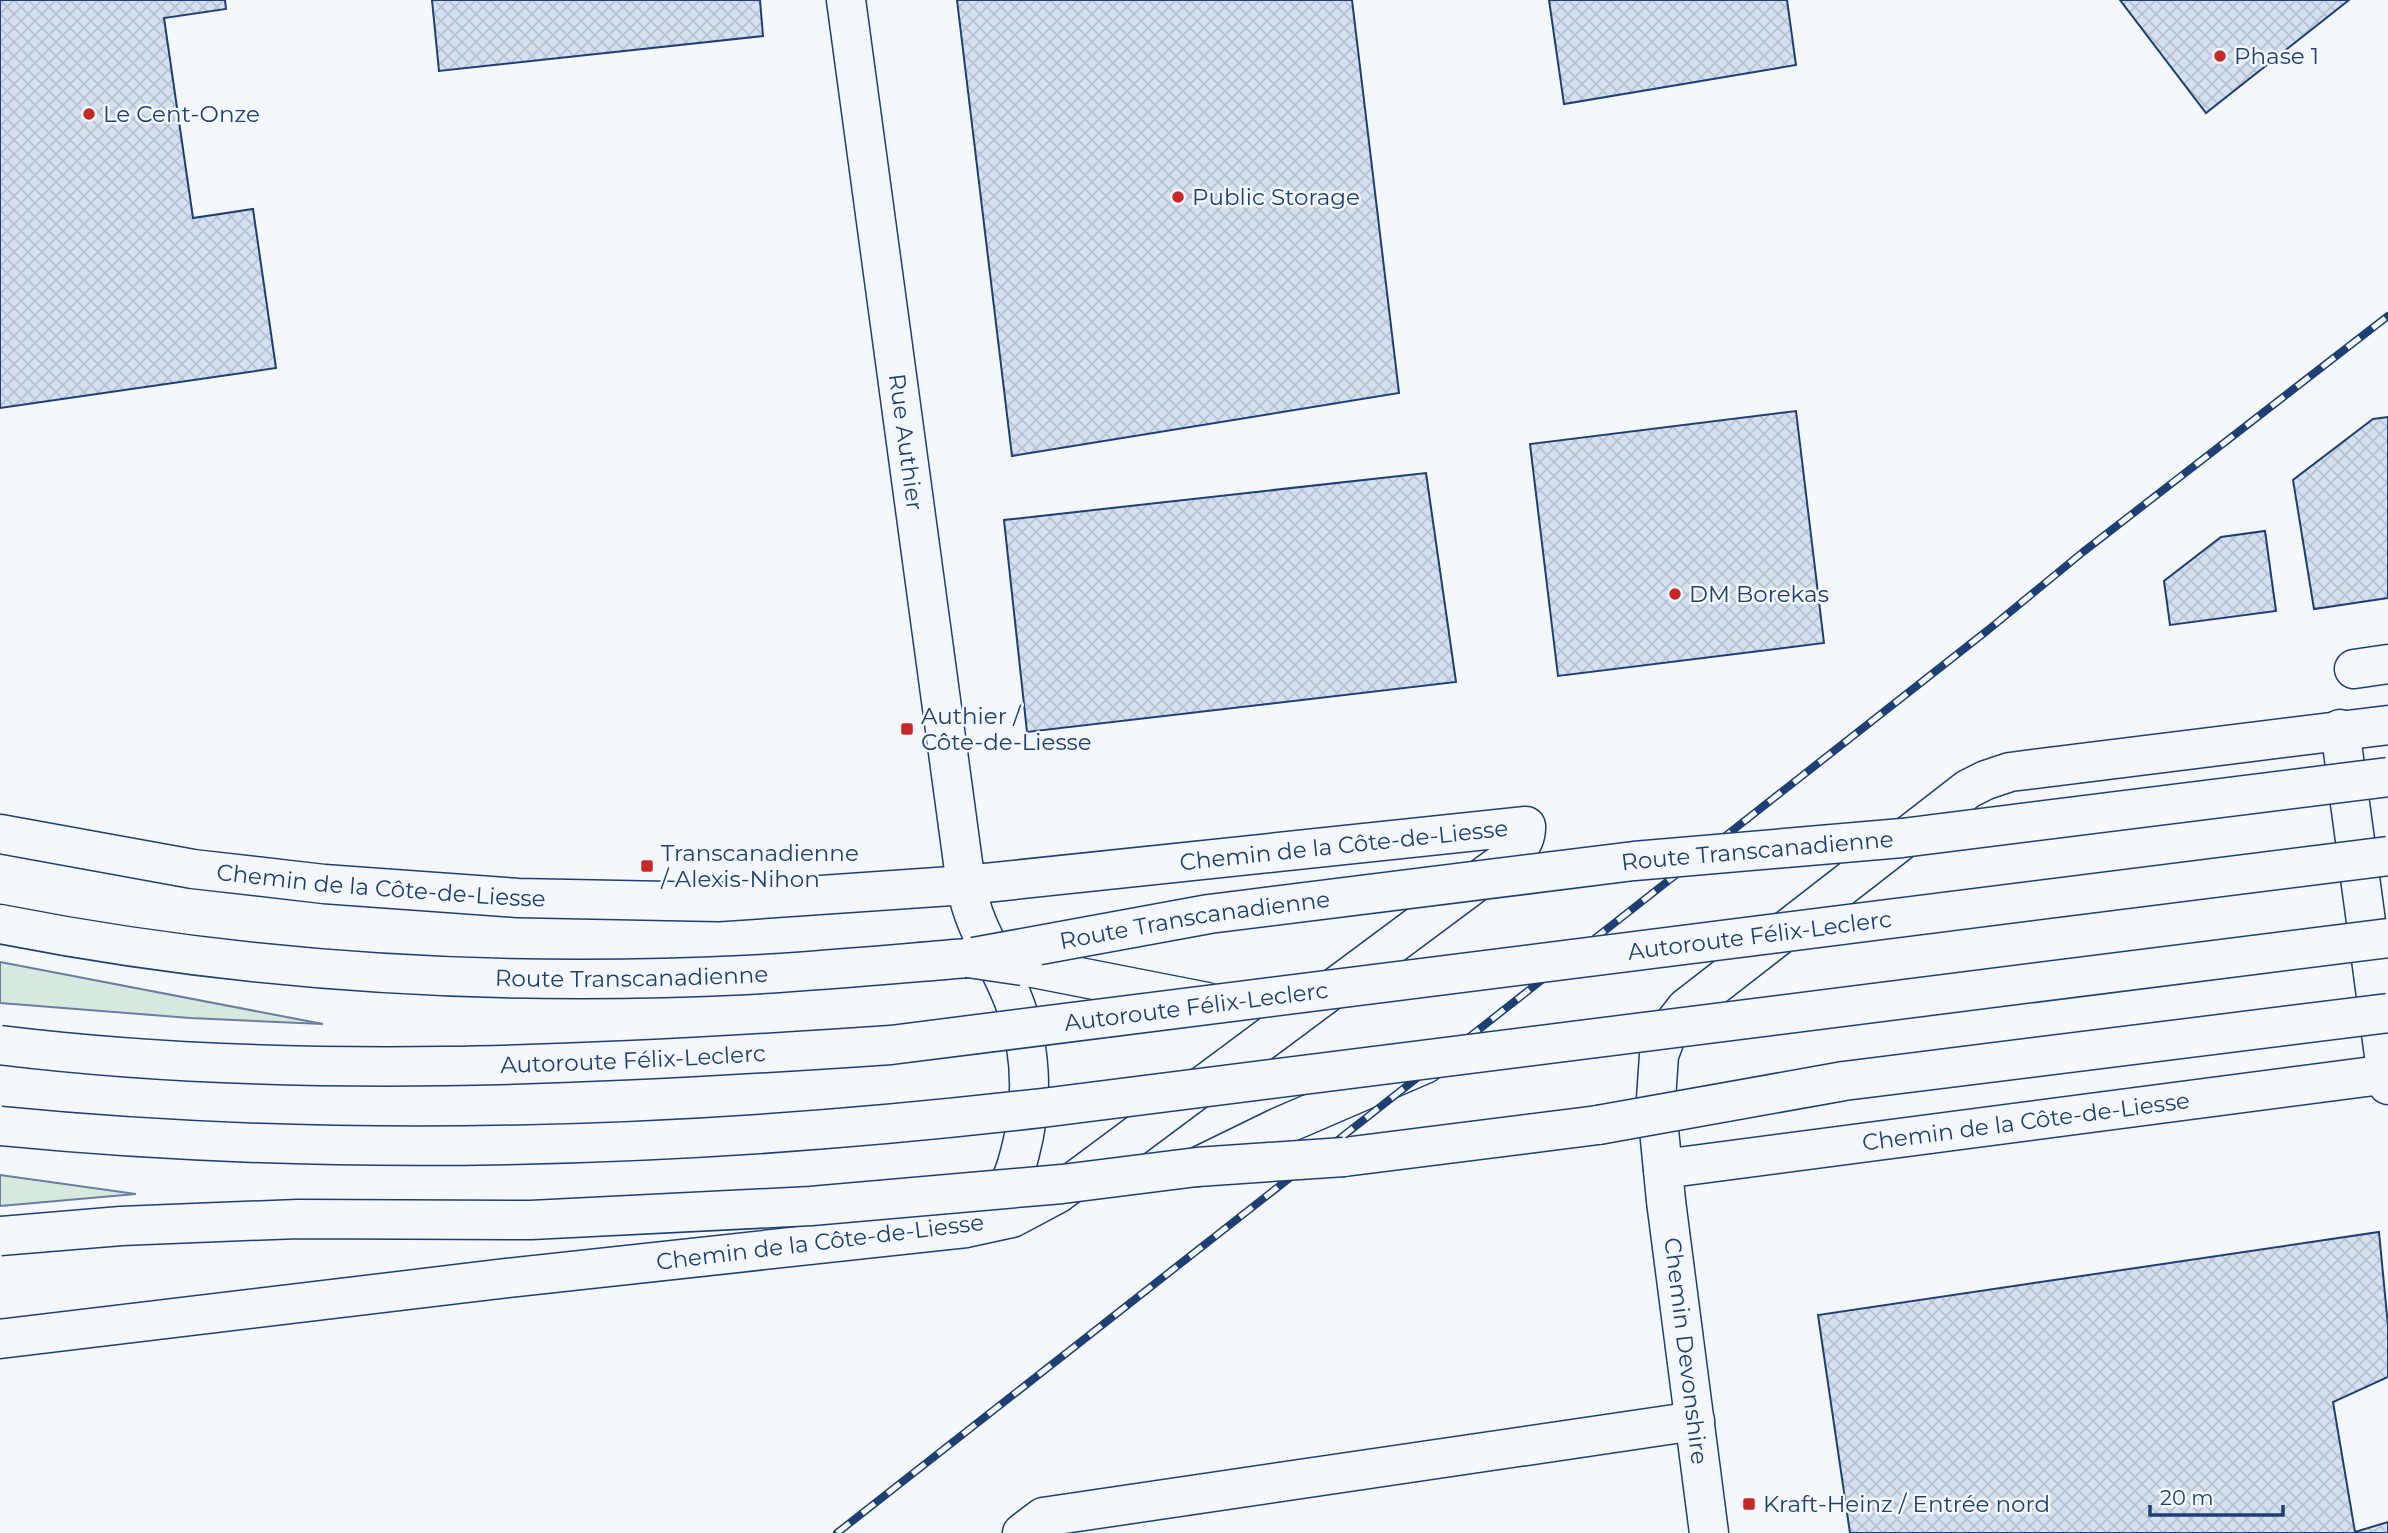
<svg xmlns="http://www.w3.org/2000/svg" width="2388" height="1533" viewBox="0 0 2388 1533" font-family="Montserrat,sans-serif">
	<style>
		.grass { fill: #d7e8df; stroke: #687fa3; stroke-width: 2 }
		.building { fill: url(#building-cross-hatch); stroke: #1d3f73; stroke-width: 2 }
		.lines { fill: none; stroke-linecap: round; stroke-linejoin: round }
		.minor-casing { stroke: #1d3f73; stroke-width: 41 }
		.major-casing { stroke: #1d3f73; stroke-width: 41 }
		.highway-casing { stroke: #1d3f73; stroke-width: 41 }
		.minor { stroke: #f4f7fb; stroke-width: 38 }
		.major { stroke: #f4f7fb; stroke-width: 38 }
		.highway { stroke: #f4f7fb; stroke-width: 38 }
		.rail-casing { stroke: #1d3f73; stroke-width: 8 }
		.rail { stroke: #f4f7fb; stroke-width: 5; stroke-dasharray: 16; stroke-linecap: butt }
		.major-bridge-casing { stroke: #1d3f73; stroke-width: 41; stroke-linecap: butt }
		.highway-bridge-casing { stroke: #1d3f73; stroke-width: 41; stroke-linecap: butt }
		.major-bridge { stroke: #f4f7fb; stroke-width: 38 }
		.highway-bridge { stroke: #f4f7fb; stroke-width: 38 }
		.poi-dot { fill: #c62828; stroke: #f4f7fb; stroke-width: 2.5 }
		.labels { text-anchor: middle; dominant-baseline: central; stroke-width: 5; stroke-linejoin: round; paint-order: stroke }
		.poi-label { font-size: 23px; fill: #1d3f73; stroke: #f4f7fb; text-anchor: start }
		.street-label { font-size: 23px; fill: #1d3f73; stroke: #f4f7fb }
	</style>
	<defs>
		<pattern id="building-cross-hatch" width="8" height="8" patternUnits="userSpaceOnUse" patternTransform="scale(1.75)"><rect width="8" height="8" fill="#d5e0f0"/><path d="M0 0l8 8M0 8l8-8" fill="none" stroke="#b6c1d1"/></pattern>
	</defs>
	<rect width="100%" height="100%" fill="#f4f7fb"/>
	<g class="grass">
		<path d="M 0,962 L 323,1024 L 190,1018 L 0,1003 Z"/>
		<path d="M 0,1175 L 136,1194 L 0,1206 Z"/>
	</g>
	<g class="building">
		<path d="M 0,0 L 225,0 L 226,9 L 164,18 L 193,218 L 253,209 L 276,368 L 0,408 Z"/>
		<path d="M 432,0 L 760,0 L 763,36 L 439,71 Z"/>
		<path d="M 957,0 L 1352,0 L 1399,393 L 1012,456 Z"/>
		<path d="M 1549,0 L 1787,0 L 1796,65 L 1564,104 Z"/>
		<path d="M 2120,0 L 2349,0 L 2206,113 Z"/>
		<path d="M 1796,411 L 1824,643 L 1558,676 L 1530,444 Z"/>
		<path d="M 2388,417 L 2388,598 L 2314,609 L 2293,480 L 2373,419 Z"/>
		<path d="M 1426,473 L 1456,682 L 1027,732 L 1004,520 Z"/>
		<path d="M 2265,531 L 2276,611 L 2170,625 L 2164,581 L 2221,537 Z"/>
		<path d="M 2379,1232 L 2388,1326 L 2388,1377 L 2333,1402 L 2355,1532 L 2388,1522 L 2388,1533 L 1850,1533 L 1818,1315 Z"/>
	</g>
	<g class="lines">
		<g class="minor-casing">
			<g id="minor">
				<path id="s1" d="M 846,0 L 966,885 C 974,929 995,955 1011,994 C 1032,1045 1034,1100 1020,1153 C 1017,1163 1015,1174 1009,1183 C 1003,1193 992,1202 983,1210"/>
				<path d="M 2354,669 L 2388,664"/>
				<path d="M 2340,729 L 2388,1085"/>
				<path id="s2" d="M 0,834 L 193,869 L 324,884 L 518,898 L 718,902 L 966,885 L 1526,826 C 1527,850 1503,862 1486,875 L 1057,1194 L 1012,1218 L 966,1228 L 507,1278 L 0,1339"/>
				<path id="s3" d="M 1663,1169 L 2388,1074"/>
				<path d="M 1022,1533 L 1043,1517 L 1695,1421"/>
				<path d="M 1709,1533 L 1666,1201 L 1656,1099 L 1659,1055 L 1668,1031 L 1686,1008 L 1968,789 L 1986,780 L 2010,772 L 2388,725"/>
			</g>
		</g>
		<g class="major-casing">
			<g id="major">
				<path id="s4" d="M 0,924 C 244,972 498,987 746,975 C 820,971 894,964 968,958"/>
				<path d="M 1344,1157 L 1598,1125"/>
			</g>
		</g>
		<g class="highway-casing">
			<g id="highway">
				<path d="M 1023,966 L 1207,1002"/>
				<path d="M 1197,1167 L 1279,1127 L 1425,1064"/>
			</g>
		</g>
		<use href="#minor" class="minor"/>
		<use href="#major" class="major"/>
		<use href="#highway" class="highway"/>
		<g class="rail-casing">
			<path id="rail" d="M 837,1533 L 1988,630 L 2083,552 L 2388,316"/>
		</g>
		<use href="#rail" class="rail"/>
		<g class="major-bridge-casing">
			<g id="major-bridge">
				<path id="s5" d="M 974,957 L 1209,914 L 1634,861 L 1902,838 L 2388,777"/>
				<path d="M 1598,1125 L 1844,1081 L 2388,1013"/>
				<path d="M 0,1236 L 121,1226 L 219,1222 L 298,1219 L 531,1220 L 811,1206 L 1062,1184 L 1197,1167 L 1344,1157"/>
			</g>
		</g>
		<g class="highway-bridge-casing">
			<g id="highway-bridge">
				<path d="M 968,958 L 1023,966"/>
				<path id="s6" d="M 0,1045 C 294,1081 596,1065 891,1045 L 2388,856"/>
				<path d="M 0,1126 C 347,1160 697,1148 1042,1108 L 2388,938"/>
			</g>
		</g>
		<use href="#major-bridge" class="major-bridge"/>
		<use href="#highway-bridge" class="highway-bridge"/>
	</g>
	<g class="poi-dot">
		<circle cx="2220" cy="56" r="7"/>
		<circle cx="89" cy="114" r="7"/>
		<circle cx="1178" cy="197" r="7"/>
		<circle cx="1675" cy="594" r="7"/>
		<rect x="900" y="722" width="14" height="14" rx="3.5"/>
		<rect x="640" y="859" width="14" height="14" rx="3.5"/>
		<rect x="1742" y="1497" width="14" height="14" rx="3.5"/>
	</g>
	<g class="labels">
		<g class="poi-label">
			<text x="2234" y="56">Phase 1</text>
			<text x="103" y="114">Le Cent-Onze</text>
			<text x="1192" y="197">Public Storage</text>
			<text x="1689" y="594">DM Borekas</text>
			<text x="921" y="716">Authier /<tspan x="921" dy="26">Côte-de-Liesse</tspan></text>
			<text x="661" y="853">Transcanadienne<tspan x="661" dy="26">/ Alexis-Nihon</tspan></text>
			<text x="1763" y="1504">Kraft-Heinz / Entrée nord</text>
		</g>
		<g class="street-label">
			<text stroke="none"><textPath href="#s1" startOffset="446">Rue Authier</textPath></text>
			<text stroke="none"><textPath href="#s2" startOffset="1351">Chemin de la Côte-de-Liesse</textPath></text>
			<text stroke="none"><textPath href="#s5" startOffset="791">Route Transcanadienne</textPath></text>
			<text stroke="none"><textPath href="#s2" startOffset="385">Chemin de la Côte-de-Liesse</textPath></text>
			<text stroke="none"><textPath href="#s5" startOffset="224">Route Transcanadienne</textPath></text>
			<text stroke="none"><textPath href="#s6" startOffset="1768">Autoroute Félix-Leclerc</textPath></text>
			<text stroke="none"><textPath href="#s4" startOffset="635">Route Transcanadienne</textPath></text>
			<text stroke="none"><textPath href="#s6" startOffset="1200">Autoroute Félix-Leclerc</textPath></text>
			<text stroke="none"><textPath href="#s6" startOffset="634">Autoroute Félix-Leclerc</textPath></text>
			<text stroke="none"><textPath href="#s3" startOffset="366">Chemin de la Côte-de-Liesse</textPath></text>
			<text transform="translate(820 1242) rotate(-7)">Chemin de la Côte-de-Liesse</text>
			<text transform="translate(1686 1351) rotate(83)">Chemin Devonshire</text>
		</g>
	</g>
	<path d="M2150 1505v10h133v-10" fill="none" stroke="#1d3f73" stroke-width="3.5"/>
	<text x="2160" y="1505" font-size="21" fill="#1d3f73" stroke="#f4f7fb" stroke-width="5" paint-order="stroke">20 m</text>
</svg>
